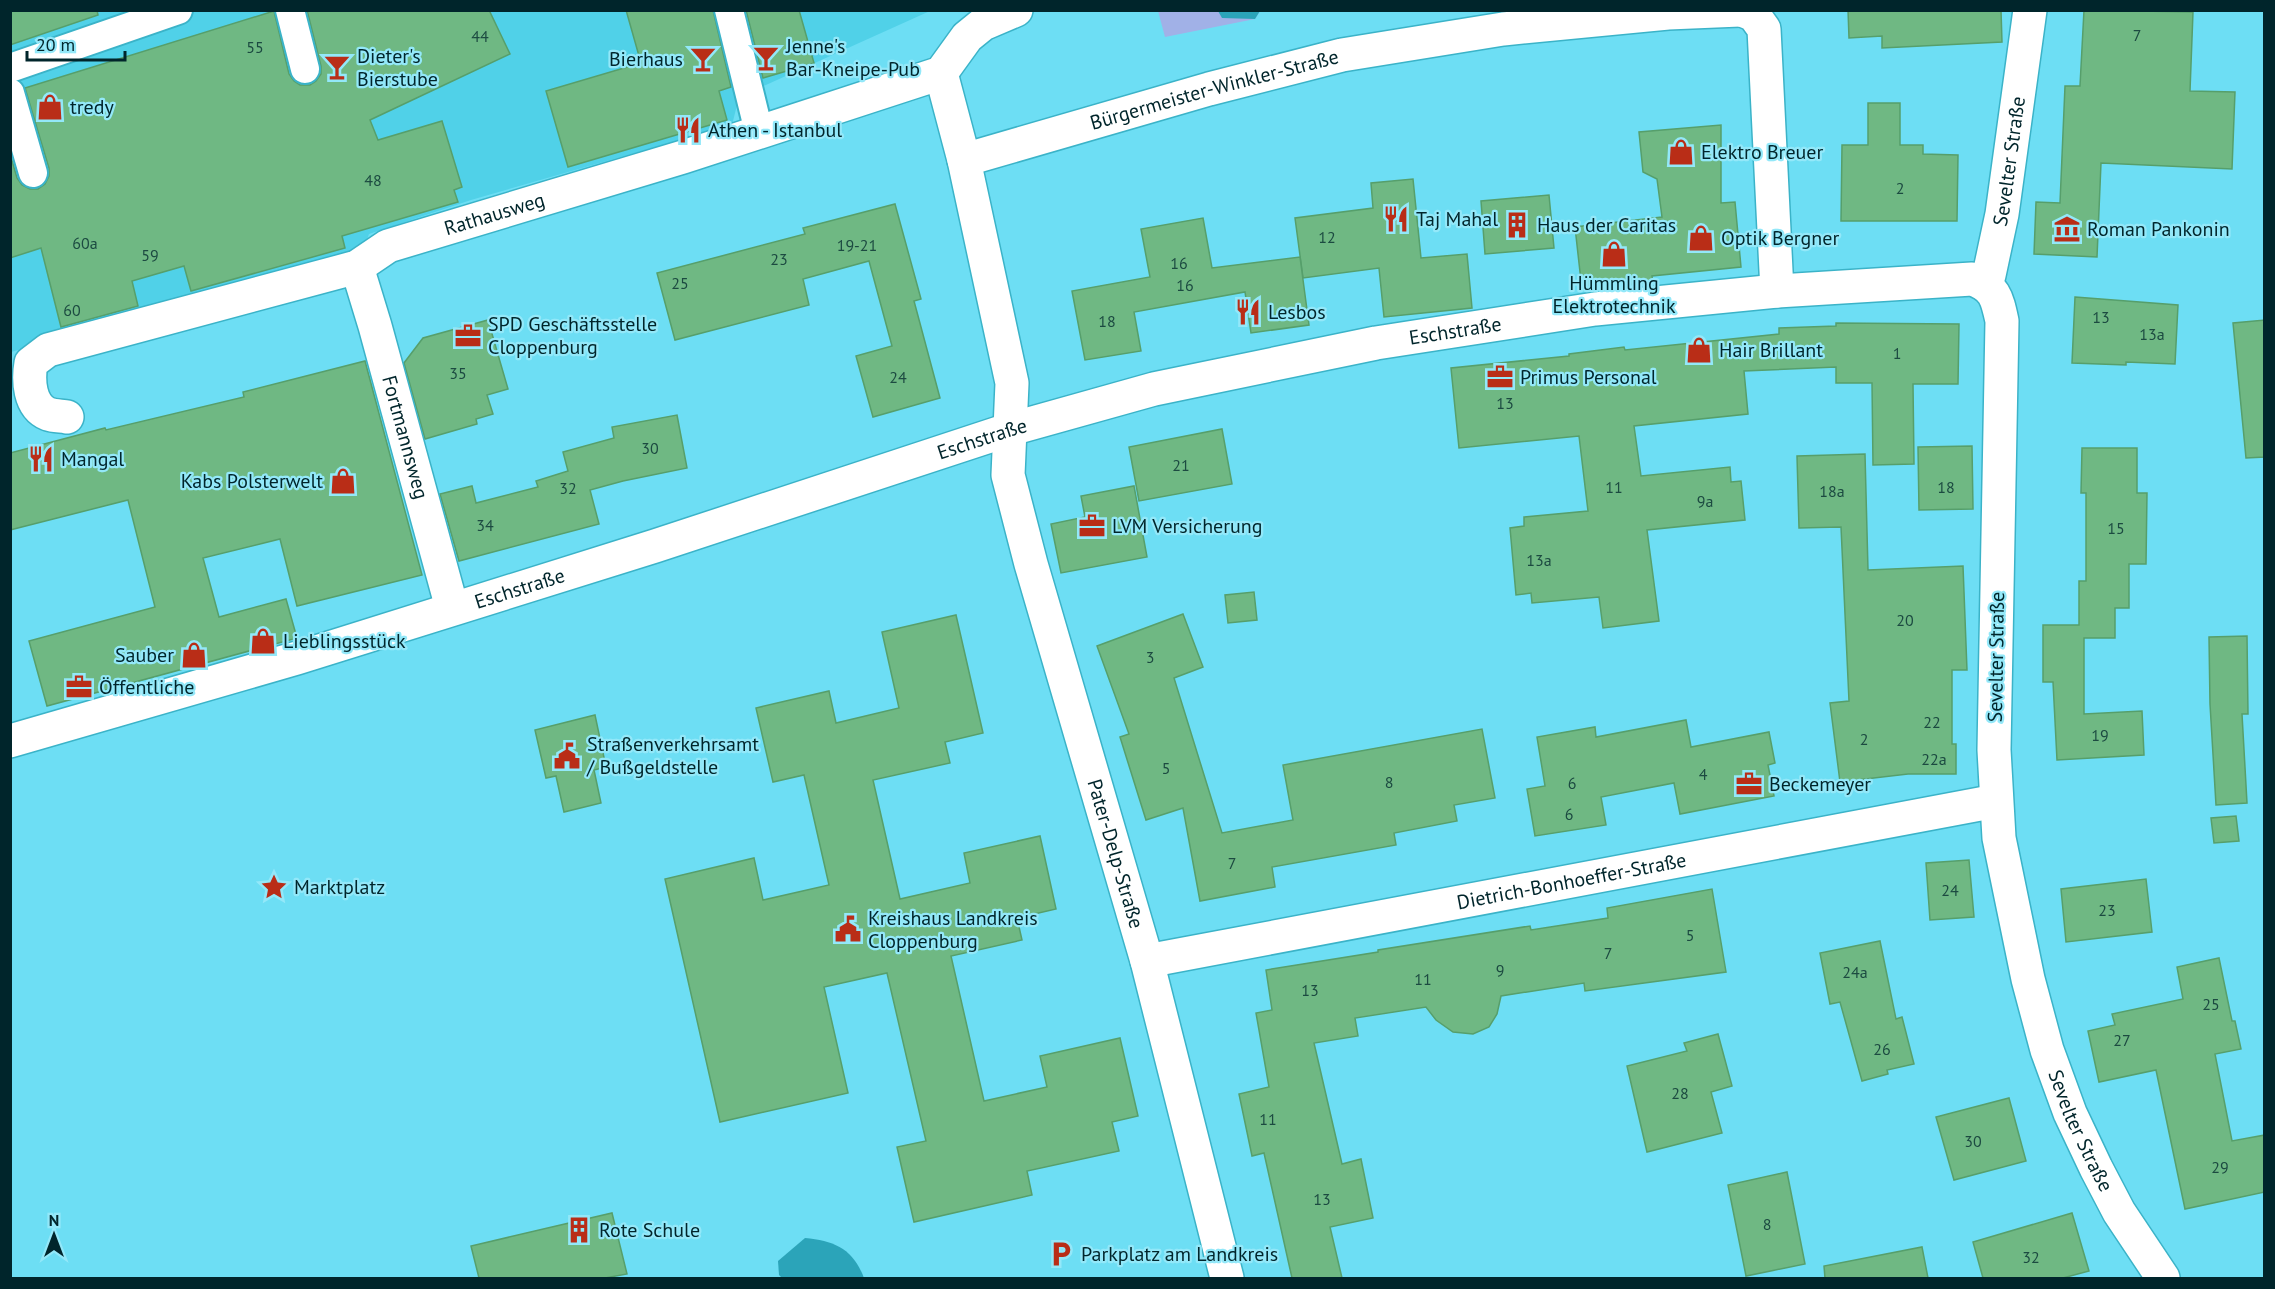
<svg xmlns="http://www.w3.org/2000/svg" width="2275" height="1289" viewBox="0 0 2275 1289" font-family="'PT Sans',sans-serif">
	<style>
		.built { fill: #50d1e8 }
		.green { fill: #a1b1e7 }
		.water { fill: #2ba4b9 }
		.building { fill: #6fb883; stroke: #569f6b; stroke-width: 1.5 }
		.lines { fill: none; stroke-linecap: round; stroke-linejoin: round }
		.pedestrian-casing { stroke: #3bb3c8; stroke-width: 32 }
		.minor-casing { stroke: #3bb3c8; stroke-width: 36 }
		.pedestrian { stroke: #fff; stroke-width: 28 }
		.minor { stroke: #fff; stroke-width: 33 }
		.labels { text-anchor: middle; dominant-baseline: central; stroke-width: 4.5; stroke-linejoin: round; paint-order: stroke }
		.number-label { font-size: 16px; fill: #1c4a41 }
		.poi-label { font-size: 20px; fill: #00252b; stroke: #93e8f9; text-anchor: start }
		.street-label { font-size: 20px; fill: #00252b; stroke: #93e8f9 }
	</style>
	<rect width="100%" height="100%" fill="#6ddef4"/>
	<path class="built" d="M 10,11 L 930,11 L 739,97 L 732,125 L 471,200 L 369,234 L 361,257 L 11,352 Z"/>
	<path class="green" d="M 1158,11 L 1260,11 L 1255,19 L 1165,37 Z"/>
	<g class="water">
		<path d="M 1218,11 L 1260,11 L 1255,19 L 1222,18 Z"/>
		<path d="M 805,1238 C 835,1241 853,1249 864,1278 L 782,1278 L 779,1275 L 778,1261 Z"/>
	</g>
	<g class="building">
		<path d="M 10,10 L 97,10 L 98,15 L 10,45 Z"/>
		<path d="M 307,10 L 489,10 L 510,54 L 370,120 L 378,140 L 442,121 L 462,187 L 454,190 L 458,202 L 342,236 L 345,248 L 191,291 L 184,266 L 132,281 L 138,306 L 61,327 L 41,248 L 10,258 L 10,154 L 17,178 L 22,185 L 30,189 L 38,189 L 45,184 L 49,176 L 49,168 L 25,88 L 274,11 L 289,74 L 294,81 L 300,85 L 310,85 L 316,81 L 321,74 L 321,66 Z"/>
		<path d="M 626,10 L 713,10 L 731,87 L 719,91 L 727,120 L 568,167 L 546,91 L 641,63 Z"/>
		<path d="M 746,10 L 799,10 L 814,63 L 763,78 Z"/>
		<path d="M 1848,10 L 2001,10 L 2002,42 L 1882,48 L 1882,36 L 1849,38 Z"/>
		<path d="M 2084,10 L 2193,12 L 2190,91 L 2235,92 L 2232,169 L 2101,163 L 2097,257 L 2034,254 L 2036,202 L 2060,203 L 2065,86 L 2080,86 Z"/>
		<path d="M 1868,103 L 1900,103 L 1900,145 L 1923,145 L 1923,154 L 1958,155 L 1957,221 L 1841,221 L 1842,145 L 1868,145 Z"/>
		<path d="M 1721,125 L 1721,203 L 1735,202 L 1741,267 L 1652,276 L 1653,282 L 1582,290 L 1575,227 L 1662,217 L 1657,179 L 1643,172 L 1639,132 Z"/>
		<path d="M 1413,179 L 1421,258 L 1467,254 L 1472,308 L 1384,317 L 1379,268 L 1303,278 L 1295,218 L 1373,208 L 1371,183 Z"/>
		<path d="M 1549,195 L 1554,248 L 1485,254 L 1481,201 Z"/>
		<path d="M 895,204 L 921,299 L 914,301 L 940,398 L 873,417 L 856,356 L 892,346 L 869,261 L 803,279 L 809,305 L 675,340 L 657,273 L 805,234 L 803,228 Z"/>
		<path d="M 1203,218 L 1212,268 L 1300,257 L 1309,325 L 1251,333 L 1245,292 L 1134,312 L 1141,351 L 1085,360 L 1072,291 L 1150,277 L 1141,229 Z"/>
		<path d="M 2075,297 L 2178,305 L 2175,364 L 2126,362 L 2126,365 L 2072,363 Z"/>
		<path d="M 488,320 L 508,389 L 487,395 L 493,414 L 476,419 L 477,424 L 425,439 L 404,363 L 423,338 Z"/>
		<path d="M 2265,320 L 2265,457 L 2246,458 L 2233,323 Z"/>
		<path d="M 1836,323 L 1959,324 L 1958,384 L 1913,384 L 1914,464 L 1873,465 L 1872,383 L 1836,383 L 1836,367 L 1744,371 L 1748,414 L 1634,426 L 1641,476 L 1730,467 L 1731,482 L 1741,481 L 1745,520 L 1647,530 L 1659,621 L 1603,628 L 1599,597 L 1532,603 L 1531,593 L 1516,595 L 1510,528 L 1524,526 L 1524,517 L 1588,511 L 1579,436 L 1459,448 L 1451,368 L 1569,356 L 1569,354 L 1624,347 L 1625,350 L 1779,334 L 1779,328 L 1836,326 Z"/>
		<path d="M 365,361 L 422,575 L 297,606 L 280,539 L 203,558 L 219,617 L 286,599 L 297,638 L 47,706 L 29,641 L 155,607 L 128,500 L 10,530 L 10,453 L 105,428 L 106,430 L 244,397 L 243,392 Z"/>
		<path d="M 677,415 L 687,468 L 623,481 L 590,490 L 599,524 L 459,561 L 440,494 L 472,486 L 476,503 L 538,487 L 536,481 L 568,471 L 563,452 L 614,438 L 612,427 Z"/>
		<path d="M 1222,429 L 1232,484 L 1139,501 L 1129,447 Z"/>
		<path d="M 1972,446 L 1973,509 L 1919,510 L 1918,447 Z"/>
		<path d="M 2082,448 L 2137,448 L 2137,493 L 2147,493 L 2146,564 L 2129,564 L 2129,608 L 2115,608 L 2115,638 L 2084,638 L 2084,714 L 2142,711 L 2144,755 L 2057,760 L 2053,682 L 2043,682 L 2043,625 L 2079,625 L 2079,581 L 2086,581 L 2086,493 L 2081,493 Z"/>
		<path d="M 1865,454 L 1868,570 L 1963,566 L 1967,670 L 1952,670 L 1952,744 L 1956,744 L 1956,774 L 1908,774 L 1840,782 L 1830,703 L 1849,701 L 1841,527 L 1799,528 L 1797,456 Z"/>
		<path d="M 1134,486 L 1147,557 L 1061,573 L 1051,524 L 1085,517 L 1081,496 Z"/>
		<path d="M 1254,592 L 1257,620 L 1228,623 L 1225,595 Z"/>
		<path d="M 1183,614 L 1203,667 L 1174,678 L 1222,833 L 1293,820 L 1283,765 L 1482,729 L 1495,798 L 1454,805 L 1457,821 L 1394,833 L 1396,845 L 1272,867 L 1275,887 L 1200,901 L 1183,808 L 1146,820 L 1120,737 L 1129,734 L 1097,646 Z"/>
		<path d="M 956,615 L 983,733 L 945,742 L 950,763 L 873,780 L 900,899 L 970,883 L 964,853 L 1040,836 L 1056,909 L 1017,918 L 1022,940 L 951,956 L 984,1101 L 1047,1087 L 1040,1056 L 1120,1038 L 1138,1116 L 1112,1122 L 1119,1151 L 1027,1171 L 1032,1195 L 914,1222 L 897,1147 L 926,1141 L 887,973 L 824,987 L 848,1093 L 720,1122 L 665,879 L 754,858 L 763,900 L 829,885 L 804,775 L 773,782 L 756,708 L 829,691 L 836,723 L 899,708 L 882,632 Z"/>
		<path d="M 2247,636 L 2248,714 L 2242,714 L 2247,803 L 2216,805 L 2210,704 L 2209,637 Z"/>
		<path d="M 595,715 L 606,767 L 594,770 L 601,803 L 564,812 L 556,776 L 546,778 L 535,730 Z"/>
		<path d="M 1686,720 L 1691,747 L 1769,732 L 1775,763 L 1768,765 L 1774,796 L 1680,814 L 1674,783 L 1601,797 L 1606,825 L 1535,836 L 1527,789 L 1545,786 L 1537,737 L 1595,727 L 1596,737 Z"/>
		<path d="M 2236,816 L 2239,841 L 2214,843 L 2211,818 Z"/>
		<path d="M 1969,860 L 1974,917 L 1930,920 L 1926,863 Z"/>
		<path d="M 2146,879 L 2152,932 L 2066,942 L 2061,889 Z"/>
		<path d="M 1712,889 L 1726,972 L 1585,991 L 1584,983 L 1501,996 L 1497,1014 L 1489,1027 L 1473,1034 L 1453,1032 L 1436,1020 L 1426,1007 L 1355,1018 L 1358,1036 L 1314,1043 L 1342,1164 L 1361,1159 L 1373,1218 L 1330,1227 L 1342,1278 L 1292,1278 L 1264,1153 L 1252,1156 L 1239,1094 L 1269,1087 L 1256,1013 L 1272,1010 L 1266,970 L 1378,952 L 1378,950 L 1530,926 L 1531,930 L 1608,918 L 1607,908 Z"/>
		<path d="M 1880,941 L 1896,1019 L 1902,1017 L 1914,1064 L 1887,1070 L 1888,1074 L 1862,1081 L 1840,1002 L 1830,1004 L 1820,953 Z"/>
		<path d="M 2219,958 L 2232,1021 L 2235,1021 L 2241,1049 L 2215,1054 L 2232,1141 L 2265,1135 L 2265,1192 L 2185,1209 L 2156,1070 L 2099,1082 L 2088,1031 L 2115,1025 L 2112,1014 L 2183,999 L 2177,967 Z"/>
		<path d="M 1718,1034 L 1732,1086 L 1711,1092 L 1722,1133 L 1647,1152 L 1627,1066 L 1687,1051 L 1684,1043 Z"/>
		<path d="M 2009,1098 L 2026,1161 L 1954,1180 L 1936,1117 Z"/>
		<path d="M 1787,1172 L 1805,1264 L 1746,1276 L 1728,1185 Z"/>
		<path d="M 612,1213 L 627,1274 L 605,1278 L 479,1278 L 471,1246 Z"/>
		<path d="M 2072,1213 L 2089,1271 L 2063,1278 L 1983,1278 L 1973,1242 Z"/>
		<path d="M 1922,1247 L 1928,1278 L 1825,1278 L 1824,1266 Z"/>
	</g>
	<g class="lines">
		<g class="pedestrian-casing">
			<g id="pedestrian">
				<path d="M 290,10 L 305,69"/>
				<path d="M 729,10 L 759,132"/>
				<path d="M 10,68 L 178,10"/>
				<path d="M 10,93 L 33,173"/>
			</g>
		</g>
		<g class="minor-casing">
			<g id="minor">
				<path d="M 1742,10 L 1754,15 L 1764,29 L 1777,291"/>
				<path id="s1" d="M 941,73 L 964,160 L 1012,383 L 1008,475 L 1031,564 L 1147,961 L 1227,1278"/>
				<path id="s2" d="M 964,160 L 1209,89 L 1342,55 L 1503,29 L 1668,13 L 1740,10"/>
				<path id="s3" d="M 357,267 L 375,326 L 452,608"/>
				<path id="s4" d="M 1984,284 L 1989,275 L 2002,214 L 2030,10"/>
				<path id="s5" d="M 67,417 C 62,416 54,416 48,414 C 29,406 28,380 31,363 L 48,350 L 357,267 L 388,246 L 683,157 L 941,73 L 967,37 L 983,24 L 1016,10"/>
				<path id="s6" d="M 10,741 L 297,658 L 655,546 L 1011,429 L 1154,389 L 1376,343 L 1595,309 L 1777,291 L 1972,279 C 1995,287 1997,298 2002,321 L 1994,750 L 1999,838 L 2028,979 L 2047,1050 L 2070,1113 L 2096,1168 L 2119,1212 L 2163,1278"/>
				<path id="s7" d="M 1147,961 L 1996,801"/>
			</g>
		</g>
		<use href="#pedestrian" class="pedestrian"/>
		<use href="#minor" class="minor"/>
	</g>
	<defs>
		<g id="bar-bare" transform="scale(2.07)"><path d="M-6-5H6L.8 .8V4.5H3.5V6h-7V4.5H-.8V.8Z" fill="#b92d17" stroke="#93e8f9" stroke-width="2.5" paint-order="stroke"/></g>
		<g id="shop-bare" transform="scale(2.07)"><path d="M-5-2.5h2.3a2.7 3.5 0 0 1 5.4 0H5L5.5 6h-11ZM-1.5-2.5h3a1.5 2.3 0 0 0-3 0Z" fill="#b92d17" stroke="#93e8f9" stroke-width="2.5" paint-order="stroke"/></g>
		<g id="restaurant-bare" transform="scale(2.07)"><path d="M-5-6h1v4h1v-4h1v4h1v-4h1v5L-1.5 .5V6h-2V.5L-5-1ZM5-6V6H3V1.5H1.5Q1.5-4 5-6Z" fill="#b92d17" stroke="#93e8f9" stroke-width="2.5" paint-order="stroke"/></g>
		<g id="building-bare" transform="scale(2.07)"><path d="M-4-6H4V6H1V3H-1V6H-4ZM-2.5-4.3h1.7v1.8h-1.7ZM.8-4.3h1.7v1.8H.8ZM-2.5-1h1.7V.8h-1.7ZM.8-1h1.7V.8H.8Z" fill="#b92d17" stroke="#93e8f9" stroke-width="2.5" paint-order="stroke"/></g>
		<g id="museum-bare" transform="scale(2.07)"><path d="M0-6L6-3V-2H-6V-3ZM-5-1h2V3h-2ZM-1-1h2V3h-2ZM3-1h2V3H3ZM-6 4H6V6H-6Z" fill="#b92d17" stroke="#93e8f9" stroke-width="2.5" paint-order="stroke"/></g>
		<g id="office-bare" transform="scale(2.07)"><path d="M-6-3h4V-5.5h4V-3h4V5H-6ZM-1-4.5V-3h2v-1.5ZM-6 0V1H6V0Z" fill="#b92d17" stroke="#93e8f9" stroke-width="2.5" paint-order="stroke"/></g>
		<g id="civic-bare" transform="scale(2.07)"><path d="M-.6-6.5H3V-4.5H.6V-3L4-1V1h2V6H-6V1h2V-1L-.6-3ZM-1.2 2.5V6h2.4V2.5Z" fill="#b92d17" stroke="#93e8f9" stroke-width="2.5" paint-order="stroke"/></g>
		<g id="sight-bare" transform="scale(2.07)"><path d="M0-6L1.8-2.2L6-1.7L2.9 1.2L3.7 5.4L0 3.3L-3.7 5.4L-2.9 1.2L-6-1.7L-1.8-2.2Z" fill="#b92d17" stroke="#93e8f9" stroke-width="2.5" paint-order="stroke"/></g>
		<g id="parking-bare" transform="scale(2.07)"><path d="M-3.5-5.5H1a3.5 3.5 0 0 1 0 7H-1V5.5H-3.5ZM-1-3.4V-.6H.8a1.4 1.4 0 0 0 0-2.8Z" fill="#b92d17" stroke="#93e8f9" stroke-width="2.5" paint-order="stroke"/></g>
	</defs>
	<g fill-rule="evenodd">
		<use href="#bar-bare" x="766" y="58"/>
		<use href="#bar-bare" x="703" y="59"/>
		<use href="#bar-bare" x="337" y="67"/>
		<use href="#shop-bare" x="50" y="107"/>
		<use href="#restaurant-bare" x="688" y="130"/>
		<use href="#shop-bare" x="1681" y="152"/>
		<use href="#restaurant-bare" x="1396" y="219"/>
		<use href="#building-bare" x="1517" y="225"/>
		<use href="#museum-bare" x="2067" y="229"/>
		<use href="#shop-bare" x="1701" y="238"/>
		<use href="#shop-bare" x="1614" y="254"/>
		<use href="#restaurant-bare" x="1248" y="312"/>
		<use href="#office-bare" x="468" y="336"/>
		<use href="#shop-bare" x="1699" y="350"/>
		<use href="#office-bare" x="1500" y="377"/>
		<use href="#restaurant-bare" x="41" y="459"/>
		<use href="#shop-bare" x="343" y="481"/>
		<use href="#office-bare" x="1092" y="526"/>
		<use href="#shop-bare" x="263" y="641"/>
		<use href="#shop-bare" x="194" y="655"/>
		<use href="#office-bare" x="79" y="687"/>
		<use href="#civic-bare" x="567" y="756"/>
		<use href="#office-bare" x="1749" y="784"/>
		<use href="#sight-bare" x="274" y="887"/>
		<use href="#civic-bare" x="848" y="929"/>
		<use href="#building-bare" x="579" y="1230"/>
		<use href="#parking-bare" x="1061" y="1254"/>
	</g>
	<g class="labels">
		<g class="number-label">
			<text x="2137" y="35">7</text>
			<text x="480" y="36">44</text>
			<text x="255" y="47">55</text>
			<text x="373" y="180">48</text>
			<text x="1900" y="188">2</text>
			<text x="1327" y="237">12</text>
			<text x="85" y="243">60a</text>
			<text x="857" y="245">19-21</text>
			<text x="150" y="255">59</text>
			<text x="779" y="259">23</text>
			<text x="1179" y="263">16</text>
			<text x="680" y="283">25</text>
			<text x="1185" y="285">16</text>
			<text x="72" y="310">60</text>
			<text x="2101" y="317">13</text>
			<text x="1107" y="321">18</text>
			<text x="2152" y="334">13a</text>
			<text x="1897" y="353">1</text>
			<text x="458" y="373">35</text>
			<text x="898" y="377">24</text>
			<text x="1505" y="403">13</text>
			<text x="650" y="448">30</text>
			<text x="1181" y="465">21</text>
			<text x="1614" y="487">11</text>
			<text x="1946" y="487">18</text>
			<text x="568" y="488">32</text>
			<text x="1832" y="491">18a</text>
			<text x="1705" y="501">9a</text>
			<text x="485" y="525">34</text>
			<text x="2116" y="528">15</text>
			<text x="1539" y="560">13a</text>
			<text x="1905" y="620">20</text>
			<text x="1150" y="657">3</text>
			<text x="1932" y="722">22</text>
			<text x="2100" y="735">19</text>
			<text x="1864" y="739">2</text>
			<text x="1934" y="759">22a</text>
			<text x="1166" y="768">5</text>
			<text x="1703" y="774">4</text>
			<text x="1389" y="782">8</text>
			<text x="1572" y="783">6</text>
			<text x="1569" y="814">6</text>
			<text x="1232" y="863">7</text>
			<text x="1950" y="890">24</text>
			<text x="2107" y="910">23</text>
			<text x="1690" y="935">5</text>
			<text x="1608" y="953">7</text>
			<text x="1500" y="970">9</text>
			<text x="1855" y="972">24a</text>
			<text x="1423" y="979">11</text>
			<text x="1310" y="990">13</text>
			<text x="2211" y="1004">25</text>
			<text x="2122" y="1040">27</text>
			<text x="1882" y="1049">26</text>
			<text x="1680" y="1093">28</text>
			<text x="1268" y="1119">11</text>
			<text x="1973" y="1141">30</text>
			<text x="2220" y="1167">29</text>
			<text x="1322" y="1199">13</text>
			<text x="1767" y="1224">8</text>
			<text x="2031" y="1257">32</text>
		</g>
		<g class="poi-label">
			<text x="786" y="46">Jenne's<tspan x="786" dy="23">Bar-Kneipe-Pub</tspan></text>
			<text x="357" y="56">Dieter's<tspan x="357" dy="23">Bierstube</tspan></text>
			<text x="683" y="59" text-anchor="end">Bierhaus</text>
			<text x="70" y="107">tredy</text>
			<text x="708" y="130">Athen - Istanbul</text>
			<text x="1701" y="152">Elektro Breuer</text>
			<text x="1416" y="219">Taj Mahal</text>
			<text x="1537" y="225">Haus der Caritas</text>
			<text x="2087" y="229">Roman Pankonin</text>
			<text x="1721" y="238">Optik Bergner</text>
			<text x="1614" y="283" text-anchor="middle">Hümmling<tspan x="1614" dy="23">Elektrotechnik</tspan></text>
			<text x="1268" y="312">Lesbos</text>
			<text x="488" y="324">SPD Geschäftsstelle<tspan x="488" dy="23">Cloppenburg</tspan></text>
			<text x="1719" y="350">Hair Brillant</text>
			<text x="1520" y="377">Primus Personal</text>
			<text x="61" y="459">Mangal</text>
			<text x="323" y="481" text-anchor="end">Kabs Polsterwelt</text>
			<text x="1112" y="526">LVM Versicherung</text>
			<text x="283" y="641">Lieblingsstück</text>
			<text x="174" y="655" text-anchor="end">Sauber</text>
			<text x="99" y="687">Öffentliche</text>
			<text x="587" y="744">Straßenverkehrsamt<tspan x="587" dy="23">/ Bußgeldstelle</tspan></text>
			<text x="1769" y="784">Beckemeyer</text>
			<text x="294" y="887">Marktplatz</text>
			<text x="868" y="918">Kreishaus Landkreis<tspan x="868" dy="23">Cloppenburg</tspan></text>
			<text x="599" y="1230">Rote Schule</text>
			<text x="1081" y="1254">Parkplatz am Landkreis</text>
		</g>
		<g class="street-label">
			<text stroke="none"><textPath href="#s2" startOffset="260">Bürgermeister-Winkler-Straße</textPath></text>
			<text stroke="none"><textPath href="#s4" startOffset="126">Sevelter Straße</textPath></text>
			<text stroke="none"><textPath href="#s5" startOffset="567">Rathausweg</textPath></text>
			<text stroke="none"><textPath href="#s6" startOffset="1504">Eschstraße</textPath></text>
			<text stroke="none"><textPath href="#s3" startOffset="177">Fortmannsweg</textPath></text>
			<text stroke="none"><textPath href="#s6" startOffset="1018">Eschstraße</textPath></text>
			<text stroke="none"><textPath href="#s6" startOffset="532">Eschstraße</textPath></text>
			<text transform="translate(1996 657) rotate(-89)">Sevelter Straße</text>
			<text stroke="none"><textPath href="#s1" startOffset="804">Pater-Delp-Straße</textPath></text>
			<text stroke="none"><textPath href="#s7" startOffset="432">Dietrich-Bonhoeffer-Straße</textPath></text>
			<text stroke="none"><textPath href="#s6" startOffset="2901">Sevelter Straße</textPath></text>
		</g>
	</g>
	<rect width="2275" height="1289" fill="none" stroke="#00252b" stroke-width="24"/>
	<g transform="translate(54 1235)" stroke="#93e8f9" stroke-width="4.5" paint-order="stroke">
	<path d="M0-4.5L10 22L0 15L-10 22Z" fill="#00252b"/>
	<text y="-9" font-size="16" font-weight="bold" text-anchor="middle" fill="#00252b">N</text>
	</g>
	<path d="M27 51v9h98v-9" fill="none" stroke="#00252b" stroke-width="3"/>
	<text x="36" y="51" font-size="18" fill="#00252b" stroke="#93e8f9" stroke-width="4.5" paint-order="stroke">20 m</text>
</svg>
